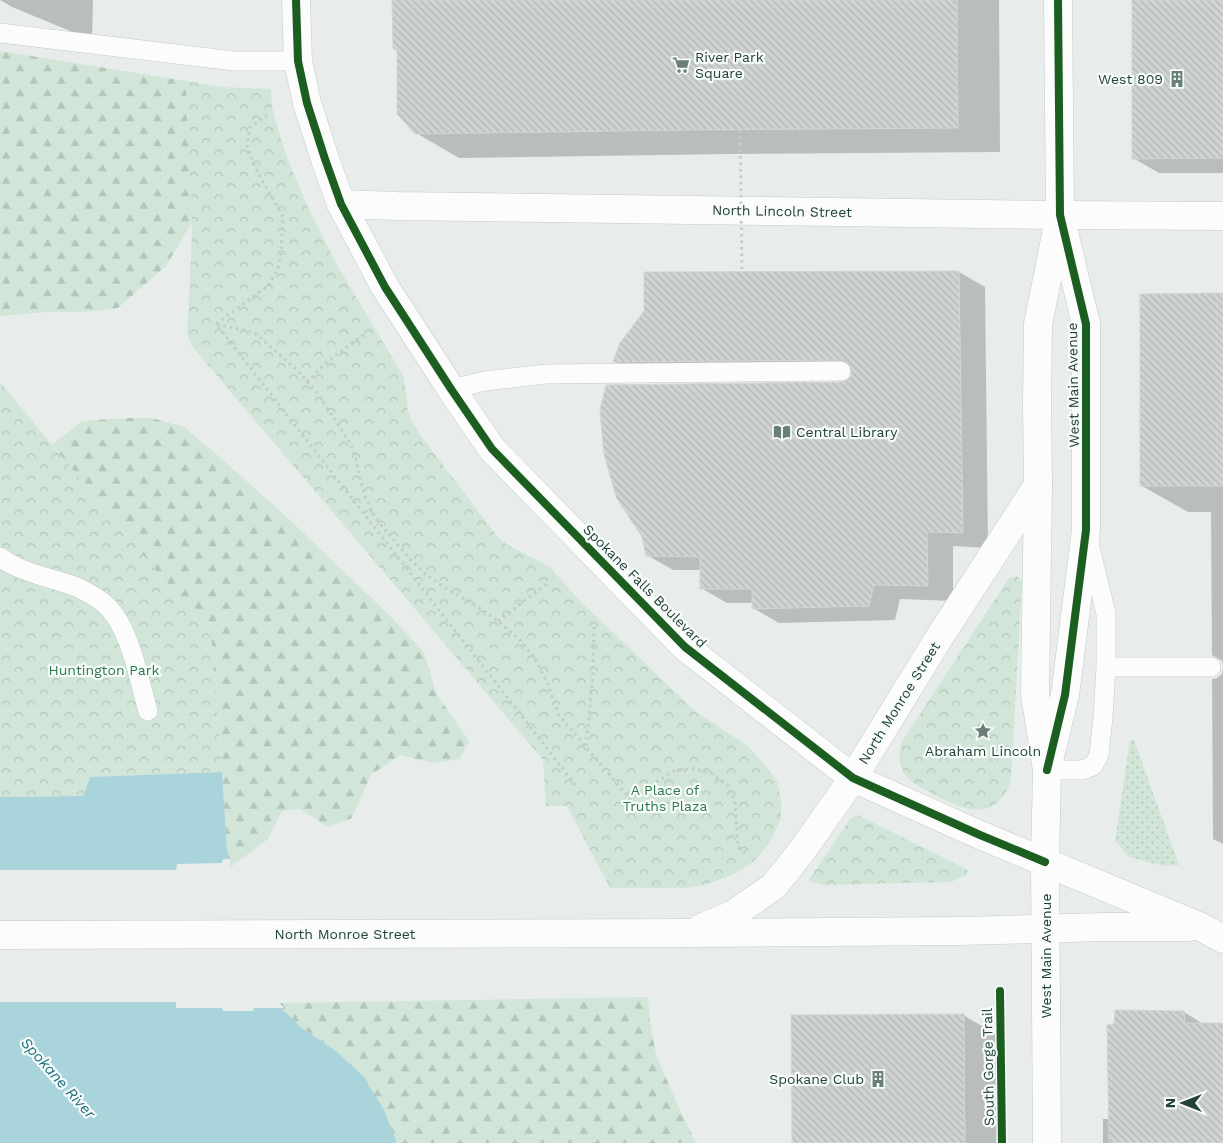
<svg xmlns="http://www.w3.org/2000/svg" width="1223" height="1143" viewBox="0 0 1223 1143" font-family="'Work Sans',sans-serif">
	<style>
		.grass { fill: url(#grass-dots) }
		.forest { fill: url(#forest-firs) }
		.park { fill: url(#park-crowns) }
		.water { fill: #a9d4db }
		.pier { fill: #e8edeb }
		.shadow { fill: #0003 }
		.building { fill: url(#building-back-hatch); stroke: #d1d6d4 }
		.lines { fill: none; stroke-linecap: round; stroke-linejoin: round }
		.lane-casing { stroke: #c5cac8; stroke-width: 20 }
		.secondary-casing { stroke: #c3cbc8; stroke-width: 29 }
		.path { stroke: #c3ccca; stroke-width: 3; stroke-dasharray: 2.5 4; stroke-linecap: butt }
		.lane { stroke: #fcfcfc; stroke-width: 19 }
		.secondary { stroke: #fcfcfc; stroke-width: 28 }
		.path-bridge { stroke: #c3ccca; stroke-width: 3; stroke-dasharray: 2.5 4; stroke-linecap: butt }
		.cycleway-casing { stroke: #f7fbf9; stroke-width: 11 }
		.cycleway { stroke: #1b5e20; stroke-width: 8 }
		.labels { text-anchor: middle; dominant-baseline: central; stroke-width: 4.5; stroke-linejoin: round; paint-order: stroke }
		.poi-label { font-size: 14px; fill: #24423a; stroke: #f7fbf9; text-anchor: start }
		.street-label { font-size: 14px; fill: #24423a; stroke: #f7fbf9 }
		.park-label { font-size: 14px; fill: #2d7a4b; stroke: #f7fbf9 }
		.water-label { font-size: 15px; font-style: italic; fill: #1c6f80; stroke: #f7fbf9 }
	</style>
	<defs>
		<pattern id="grass-dots" width="8" height="8" patternUnits="userSpaceOnUse" patternTransform="scale(1.25)"><rect width="8" height="8" fill="#d1e6d8"/><path d="M2 2h.1M6 6h.1" fill="none" stroke="#b3c6ba" stroke-width="1.8" stroke-linecap="round"/></pattern>
		<pattern id="forest-firs" width="22" height="20" patternUnits="userSpaceOnUse" patternTransform="scale(1.25)"><rect width="22" height="20" fill="#d1e6d8"/><path d="M5 1l3.5 6h-7zM16 11l3.5 6h-7z" fill="#b3c6ba"/></pattern>
		<pattern id="park-crowns" width="20" height="18" patternUnits="userSpaceOnUse" patternTransform="scale(1.25)"><rect width="20" height="18" fill="#d1e6d8"/><path d="M2 6a3 3 0 1 1 6 0M12 15a3 3 0 1 1 6 0" fill="none" stroke="#b3c6ba"/></pattern>
		<pattern id="building-back-hatch" width="6" height="6" patternUnits="userSpaceOnUse" patternTransform="scale(1.25)"><rect width="6" height="6" fill="#cfd4d2"/><path d="M-1 5l2 2M0 0l6 6M5-1l2 2" fill="none" stroke="#b2b7b5"/></pattern>
	</defs>
	<rect width="100%" height="100%" fill="#e8edeb"/>
	<path class="grass" d="M 1130,740 L 1134,740 L 1179,865 L 1163,866 L 1129,857 L 1115,841 Z"/>
	<g class="forest">
		<path d="M 0,51 L 186,81 L 192,223 L 166,266 L 118,308 L 85,312 L 48,312 L 0,316 Z"/>
		<path d="M 128,418 L 152,418 L 184,427 L 214,452 L 289,519 L 387,613 L 424,652 L 436,693 L 469,741 L 460,759 L 432,763 L 400,755 L 371,775 L 352,818 L 328,827 L 300,809 L 282,811 L 268,839 L 228,869 L 222,772 L 211,637 L 52,445 L 82,421 Z"/>
		<path d="M 648,997 L 650,1022 L 656,1055 L 679,1108 L 696,1143 L 397,1143 L 384,1110 L 336,1051 L 302,1028 L 276,1003 Z"/>
	</g>
	<g class="park">
		<path d="M 186,81 L 222,87 L 271,89 L 272,107 L 280,136 L 290,165 L 311,214 L 337,265 L 404,377 L 408,411 L 412,422 L 421,436 L 497,536 L 506,544 L 550,567 L 576,597 L 695,711 L 748,746 L 771,772 L 778,784 L 781,801 L 781,819 L 769,844 L 755,860 L 737,873 L 708,884 L 686,888 L 610,888 L 567,806 L 546,806 L 543,760 L 191,345 L 187,334 L 190,282 L 192,223 Z"/>
		<path d="M 0,382 L 211,637 L 222,772 L 90,777 L 83,796 L 0,797 Z"/>
		<path d="M 1017,576 L 1022,581 L 1011,781 C 1009,785 1007,791 1004,795 C 985,821 958,807 935,795 C 924,789 911,784 904,773 C 898,763 899,753 901,743 L 1009,578 Z"/>
		<path d="M 858,815 L 966,869 L 968,872 L 966,875 L 951,882 L 824,885 L 808,881 L 850,819 Z"/>
	</g>
	<path class="water" d="M 222,772 L 231,913 L 259,978 L 276,1003 L 302,1028 L 336,1051 L 362,1075 L 384,1110 L 397,1143 L 0,1143 L 0,797 L 83,796 L 90,777 Z"/>
	<path class="pier" d="M 223,859 L 230,859 L 234,913 L 261,977 L 278,1001 L 284,1008 L 254,1008 L 253,1011 L 223,1011 L 222,1008 L 176,1008 L 176,1002 L 0,1002 L 0,870 L 176,870 L 177,864 L 222,863 Z"/>
	<g class="shadow">
		<path d="M 0,0 L 93,0 L 92,40 L 12,7 Z"/>
		<path d="M 393,0 L 999,0 L 1000,152 L 729,154 L 459,158 L 416,133 L 398,51 L 394,49 Z"/>
		<path d="M 1133,0 L 1223,0 L 1223,173 L 1159,173 L 1133,158 Z"/>
		<path d="M 959,272 L 985,287 L 988,548 L 953,546 L 953,601 L 900,599 L 895,620 L 779,623 L 753,608 L 753,603 L 727,603 L 701,588 L 701,570 L 673,570 L 647,555 L 841,384 L 848,381 L 853,374 L 640,376 L 615,362 L 645,311 L 645,273 Z"/>
		<path d="M 1223,294 L 1223,665 L 1222,661 L 1212,655 L 1211,512 L 1188,512 L 1142,486 Z"/>
		<path d="M 1223,668 L 1223,844 L 1213,839 L 1212,679 L 1217,678 L 1222,674 Z"/>
		<path d="M 1184,1012 L 1205,1025 L 1223,1026 L 1223,1143 L 1103,1143 L 1103,1119 L 1110,1119 Z"/>
		<path d="M 963,1015 L 1006,1040 L 1006,1143 L 793,1143 Z"/>
	</g>
	<g class="building">
		<path d="M 392,0 L 957,0 L 958,128 L 686,130 L 415,134 L 397,114 L 397,49 L 393,49 Z"/>
		<path d="M 1132,0 L 1223,0 L 1223,158 L 1132,159 Z"/>
		<path d="M 959,271 L 963,533 L 927,532 L 928,586 L 874,585 L 869,606 L 752,609 L 752,589 L 700,589 L 700,557 L 646,556 L 642,537 L 616,497 L 604,454 L 600,410 L 606,385 L 841,382 L 847,380 L 851,376 L 852,371 L 850,365 L 846,361 L 841,360 L 613,362 L 620,343 L 644,311 L 644,272 Z"/>
		<path d="M 1223,293 L 1223,486 L 1140,486 L 1140,294 Z"/>
		<path d="M 1115,1010 L 1184,1011 L 1185,1023 L 1223,1023 L 1223,1143 L 1109,1143 L 1107,1025 L 1114,1024 Z"/>
		<path d="M 964,1014 L 965,1143 L 792,1143 L 791,1015 Z"/>
	</g>
	<g class="lines">
		<g class="lane-casing">
			<g id="lane">
				<path d="M 0,33 L 234,61 L 298,61"/>
				<path d="M 451,389 L 485,381 L 546,374 L 841,371"/>
				<path d="M 0,557 C 5,561 11,565 17,567 C 36,576 59,580 79,588 C 89,593 100,599 108,607 C 131,631 139,680 148,711"/>
				<path d="M 1106,667 L 1211,667"/>
				<path d="M 1047,770 L 1082,770 L 1093,766 L 1099,755 L 1103,717 L 1106,667 L 1106,614 L 1089,543"/>
			</g>
		</g>
		<g class="secondary-casing">
			<g id="secondary">
				<path d="M 296,0 L 298,61 L 307,103 L 325,159 L 341,204 L 385,287 L 451,389 L 492,449 L 685,647 L 853,778 L 980,835 L 1201,927 L 1223,939"/>
				<path d="M 341,204 L 397,206 L 1060,215 L 1223,216"/>
				<path d="M 1049,760 L 1065,695 L 1086,530 L 1086,324 L 1062,224"/>
				<path d="M 701,928 L 732,915 L 774,886 L 804,848 L 853,778 L 937,641 L 1038,485"/>
				<path d="M 0,935 L 690,933 L 961,931 L 1103,927 L 1189,927"/>
				<path d="M 1047,1143 L 1045,862 L 1047,770 L 1035,694 L 1038,485 L 1037,404 L 1038,324 L 1060,215 L 1058,0"/>
			</g>
		</g>
		<g class="path">
			<path d="M 267,115 L 250,127 L 247,147 L 251,157 L 257,171 L 283,217 L 281,255 L 277,271 L 268,286 L 216,324 L 577,787"/>
			<path d="M 217,324 L 255,333 L 298,371 L 318,394 L 350,443 L 356,460 L 364,494 L 376,519 L 408,557 L 425,574 L 450,591 L 477,606 L 498,621 L 519,639 L 534,657 L 547,682 L 559,715 L 630,799 L 675,770 L 694,769 L 711,773 L 728,786 L 735,801 L 738,847 L 748,855"/>
			<path d="M 307,382 L 328,361 L 366,333"/>
			<path d="M 498,621 L 548,583"/>
			<path d="M 586,746 L 593,675 L 594,627"/>
		</g>
		<use href="#lane" class="lane"/>
		<use href="#secondary" class="secondary"/>
		<path class="path-bridge" d="M 740,130 L 742,272"/>
		<g class="cycleway-casing">
			<g id="cycleway">
				<path d="M 296,0 L 298,61 L 307,103 L 325,159 L 341,204 L 385,287 L 451,389 L 492,449 L 685,647 L 853,778 L 980,835 L 1045,862"/>
				<path d="M 1047,770 L 1065,695 L 1086,530 L 1086,324 L 1060,215 L 1058,0"/>
				<path d="M 1000,991 L 1002,1143"/>
			</g>
		</g>
		<use href="#cycleway" class="cycleway"/>
	</g>
	<defs>
		<g id="supermarket-bare" transform="scale(1.35)"><path d="M-6-5.5h2.5l.6 2H6L4.5 2H-2.5L-4.4-4H-6ZM-1.5 3.2a1.3 1.3 0 1 0 .1 0ZM3 3.2a1.3 1.3 0 1 0 .1 0Z" fill="#697e78" stroke="#f7fbf9" stroke-width="2.5" paint-order="stroke"/></g>
		<g id="building-bare" transform="scale(1.35)"><path d="M-4-6H4V6H1V3H-1V6H-4ZM-2.5-4.3h1.7v1.8h-1.7ZM.8-4.3h1.7v1.8H.8ZM-2.5-1h1.7V.8h-1.7ZM.8-1h1.7V.8H.8Z" fill="#697e78" stroke="#f7fbf9" stroke-width="2.5" paint-order="stroke"/></g>
		<g id="library-bare" transform="scale(1.35)"><path d="M-6-4Q-3-5.5-.7-3.5V5Q-3 3-6 4ZM6-4Q3-5.5 .7-3.5V5Q3 3 6 4Z" fill="#697e78" stroke="#f7fbf9" stroke-width="2.5" paint-order="stroke"/></g>
		<g id="sight-bare" transform="scale(1.35)"><path d="M0-6L1.8-2.2L6-1.7L2.9 1.2L3.7 5.4L0 3.3L-3.7 5.4L-2.9 1.2L-6-1.7L-1.8-2.2Z" fill="#697e78" stroke="#f7fbf9" stroke-width="2.5" paint-order="stroke"/></g>
	</defs>
	<g fill-rule="evenodd">
		<use href="#supermarket-bare" x="681" y="65"/>
		<use href="#building-bare" x="1177" y="79"/>
		<use href="#library-bare" x="782" y="432"/>
		<use href="#sight-bare" x="983" y="731"/>
		<use href="#building-bare" x="878" y="1079"/>
	</g>
	<g class="labels">
		<g class="poi-label">
			<text x="695" y="57">River Park<tspan x="695" dy="16">Square</tspan></text>
			<text x="1163" y="79" text-anchor="end">West 809</text>
			<text x="796" y="432">Central Library</text>
			<text x="983" y="751" text-anchor="middle">Abraham Lincoln</text>
			<text x="864" y="1079" text-anchor="end">Spokane Club</text>
		</g>
		<g class="street-label">
			<text transform="translate(782 211) rotate(1)">North Lincoln Street</text>
			<text transform="translate(1073 385) rotate(-91)">West Main Avenue</text>
			<text transform="translate(645 586) rotate(45)">Spokane Falls Boulevard</text>
			<text transform="translate(899 703) rotate(-58)">North Monroe Street</text>
			<text x="345" y="934">North Monroe Street</text>
			<text transform="translate(1046 956) rotate(-90)">West Main Avenue</text>
			<text transform="translate(988 1067) rotate(-91)">South Gorge Trail</text>
		</g>
		<g class="park-label">
			<text x="104" y="670">Huntington Park</text>
			<text x="665" y="790">A Place of<tspan x="665" dy="16">Truths Plaza</tspan></text>
		</g>
		<g class="water-label">
			<text transform="translate(58 1078) rotate(48)">Spokane River</text>
		</g>
	</g>
	<g transform="translate(1183 1103) rotate(270)" stroke="#f7fbf9" stroke-width="4" paint-order="stroke">
	<path d="M0-4L9 19L0 12L-9 19Z" fill="#24423a"/>
	<text y="-8" font-size="14" font-weight="bold" text-anchor="middle" fill="#24423a">N</text>
	</g>
</svg>
